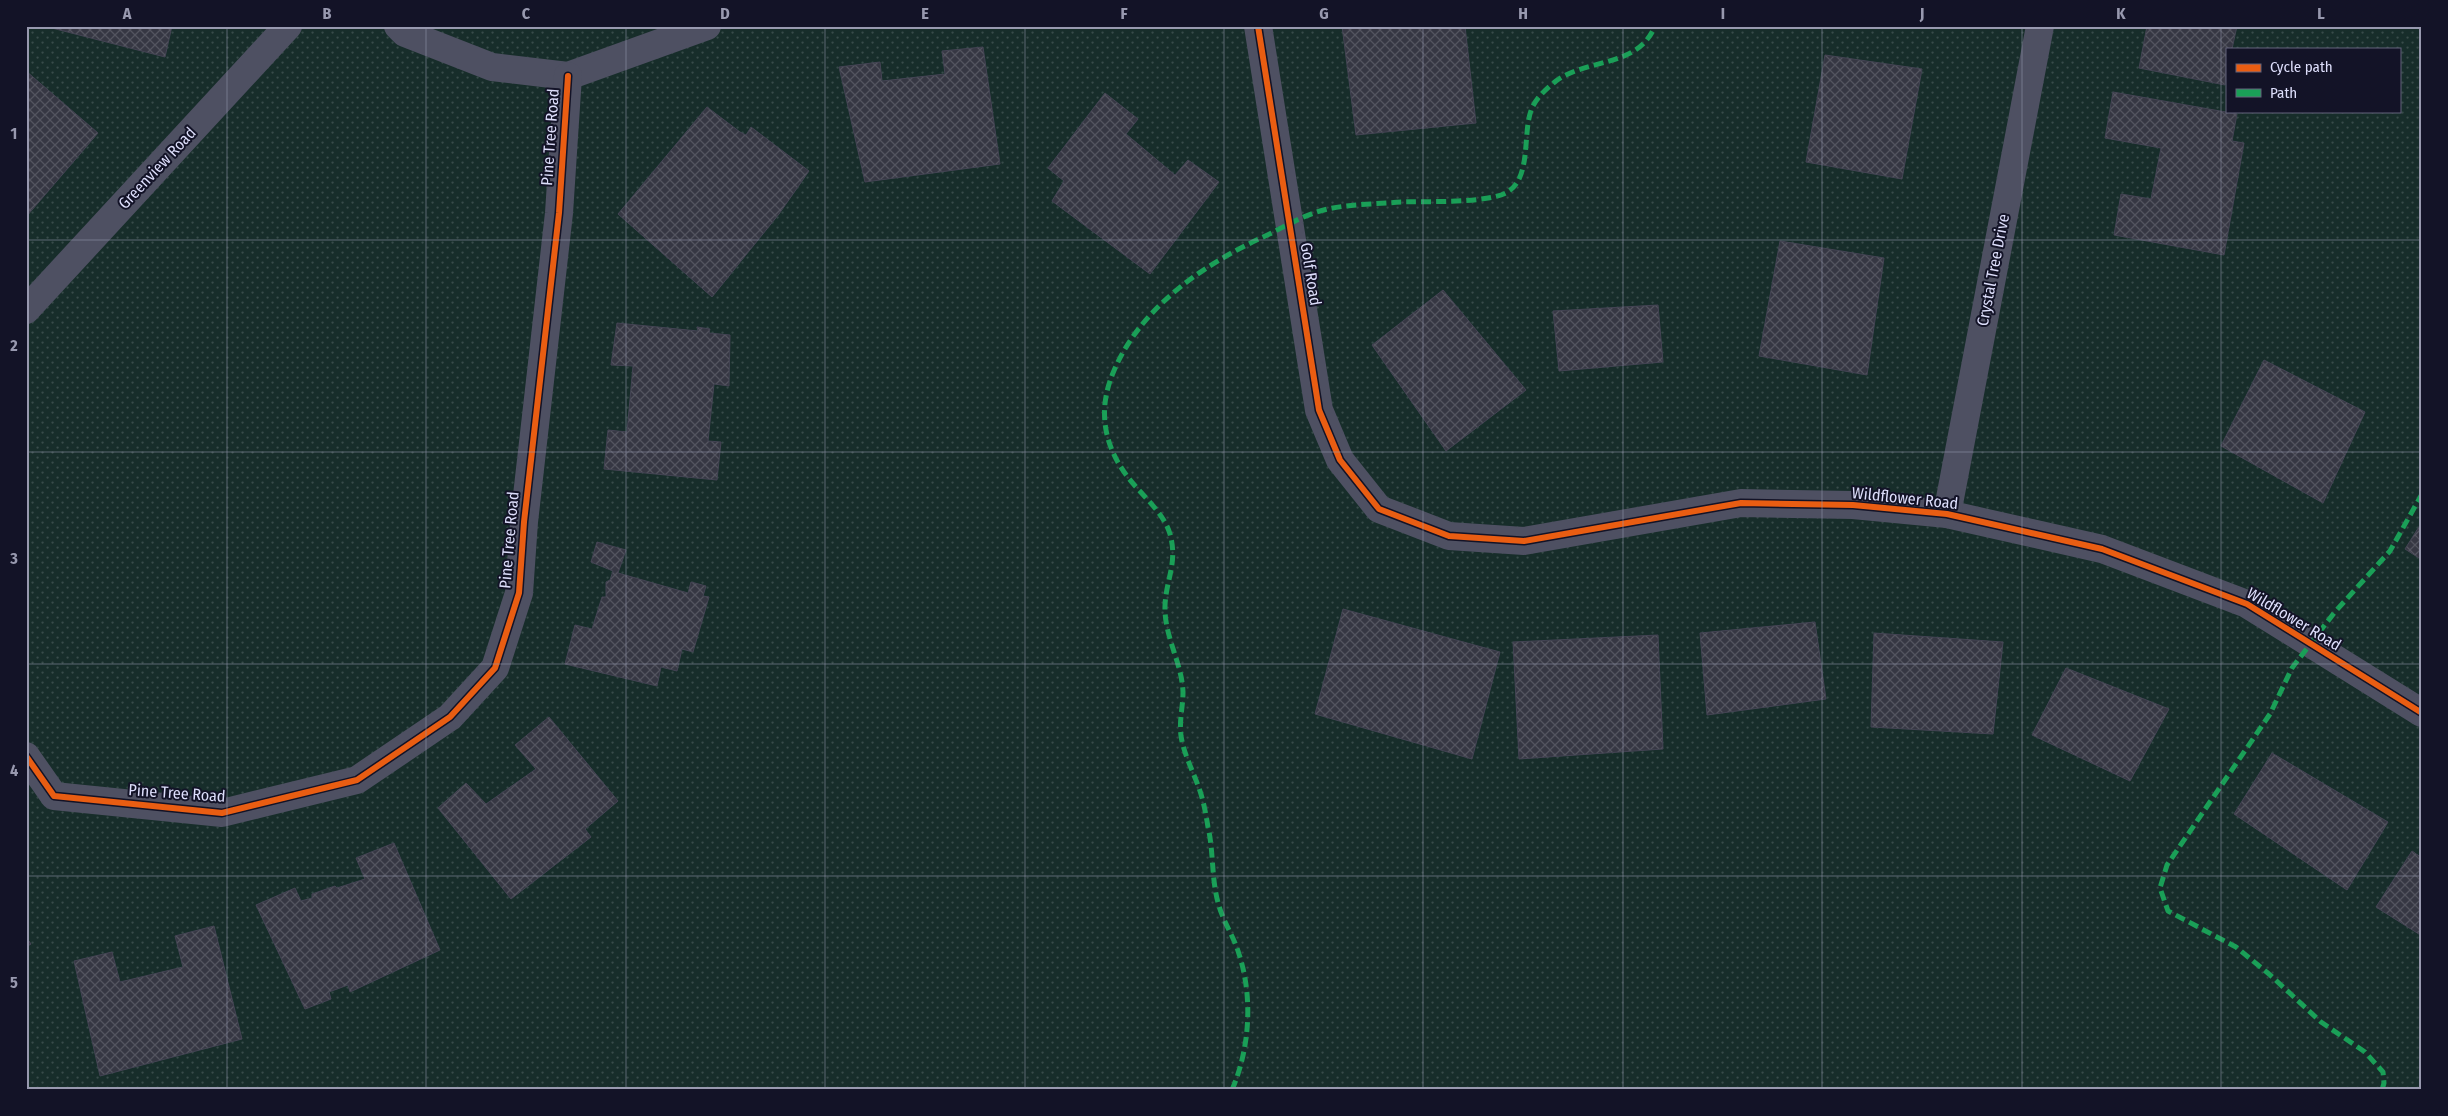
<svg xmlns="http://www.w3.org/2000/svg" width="2448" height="1116" viewBox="0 0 2448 1116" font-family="'Fira Sans Condensed',sans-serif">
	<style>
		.grass { fill: url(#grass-dots); fill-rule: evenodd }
		.building { fill: url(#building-cross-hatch); stroke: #444454 }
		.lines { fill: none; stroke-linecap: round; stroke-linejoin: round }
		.street { stroke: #4e5062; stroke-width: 28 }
		.quiet { stroke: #1a9f57; stroke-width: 5; stroke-dasharray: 10 5; stroke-linecap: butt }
		.cycleway-casing { stroke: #131327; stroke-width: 9 }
		.cycleway { stroke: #e95d12; stroke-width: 6 }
		.grid { fill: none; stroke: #9899af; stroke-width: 1; stroke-opacity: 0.55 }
		.labels { text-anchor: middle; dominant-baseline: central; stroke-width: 4; stroke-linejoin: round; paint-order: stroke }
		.street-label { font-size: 16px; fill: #dddefb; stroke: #131327 }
		.neatline { fill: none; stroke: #9899af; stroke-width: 2 }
		.grid-label { font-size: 16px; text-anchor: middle; font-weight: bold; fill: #9899af }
	</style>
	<defs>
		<pattern id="grass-dots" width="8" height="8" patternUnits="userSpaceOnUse" patternTransform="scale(1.25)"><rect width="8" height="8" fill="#172d2a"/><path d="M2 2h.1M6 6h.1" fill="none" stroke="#384b4a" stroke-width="1.8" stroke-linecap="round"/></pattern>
		<pattern id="building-cross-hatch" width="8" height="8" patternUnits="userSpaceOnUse" patternTransform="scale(1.25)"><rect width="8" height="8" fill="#363743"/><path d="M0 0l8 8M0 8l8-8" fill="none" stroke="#53545f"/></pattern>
	</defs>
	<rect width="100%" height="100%" fill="#181822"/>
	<path class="grass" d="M 26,26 L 2422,26 L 2422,1090 L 26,1090 ZM 2227,49 L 2399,49 L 2399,111 L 2227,111 Z"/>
	<g class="building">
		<path d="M 44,26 L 172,26 L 165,57 Z"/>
		<path d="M 1342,26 L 1465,26 L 1476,123 L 1356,135 Z"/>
		<path d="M 2147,26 L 2237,26 L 2232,49 L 2227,49 L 2225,85 L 2139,68 Z"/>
		<path d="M 983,47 L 1000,164 L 865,182 L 839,67 L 880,62 L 882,81 L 945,74 L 942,51 Z"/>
		<path d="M 1825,55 L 1922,69 L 1902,179 L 1806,162 Z"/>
		<path d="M 26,71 L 98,133 L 26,217 Z"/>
		<path d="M 2113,92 L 2237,114 L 2232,141 L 2244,143 L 2224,255 L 2114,235 L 2121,194 L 2151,199 L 2161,148 L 2105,138 Z"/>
		<path d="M 1105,93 L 1138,119 L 1126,134 L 1175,175 L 1188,160 L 1219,182 L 1150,274 L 1052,201 L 1064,181 L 1048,168 Z"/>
		<path d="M 707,107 L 740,132 L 746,135 L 751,127 L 809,171 L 779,214 L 712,297 L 618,214 Z"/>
		<path d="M 1780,241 L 1884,258 L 1867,375 L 1759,356 Z"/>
		<path d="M 1443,290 L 1526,390 L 1446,451 L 1372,345 Z"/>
		<path d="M 1658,305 L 1663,362 L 1559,371 L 1553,311 Z"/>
		<path d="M 617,323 L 698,331 L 697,327 L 710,329 L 709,333 L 730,335 L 729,386 L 714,384 L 708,441 L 721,442 L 717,480 L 604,469 L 608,430 L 627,432 L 633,366 L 611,365 Z"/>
		<path d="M 2264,360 L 2365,412 L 2323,503 L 2221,446 Z"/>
		<path d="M 2422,522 L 2422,560 L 2405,549 Z"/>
		<path d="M 597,542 L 626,550 L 618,573 L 688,593 L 691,582 L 706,586 L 703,596 L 709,597 L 693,652 L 682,649 L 677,671 L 661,667 L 657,686 L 565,664 L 575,625 L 592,629 L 602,597 L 606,597 L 606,582 L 610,580 L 613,571 L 591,562 Z"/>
		<path d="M 1343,609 L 1500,652 L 1472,759 L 1315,714 Z"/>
		<path d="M 1815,622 L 1826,699 L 1707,715 L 1700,633 Z"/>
		<path d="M 1874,633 L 2003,642 L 1993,734 L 1871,727 Z"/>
		<path d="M 1658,635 L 1663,749 L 1519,759 L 1513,642 Z"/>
		<path d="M 2066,668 L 2169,709 L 2130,781 L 2032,735 Z"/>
		<path d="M 549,717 L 618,801 L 585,829 L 591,837 L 511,899 L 438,808 L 466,783 L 486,804 L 536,769 L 515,745 Z"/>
		<path d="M 2272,753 L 2388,822 L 2347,890 L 2234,814 Z"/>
		<path d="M 394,843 L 440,950 L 350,992 L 348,985 L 329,992 L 331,999 L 305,1009 L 256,905 L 295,888 L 301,901 L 312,898 L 312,894 L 335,886 L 337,888 L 365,879 L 356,858 Z"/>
		<path d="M 2412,851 L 2422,858 L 2422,936 L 2376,907 Z"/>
		<path d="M 214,926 L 242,1039 L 100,1076 L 74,961 L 112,952 L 120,982 L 183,967 L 175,936 Z"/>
		<path d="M 26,937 L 31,944 L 26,947 Z"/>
	</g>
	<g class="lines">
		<g class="street">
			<path d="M 398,26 L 405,33 L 492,67 L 568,76 L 707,26"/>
			<path d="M 1258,26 L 1319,410 L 1340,460 L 1379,509 L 1449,536 L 1524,541 L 1741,503 L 1853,505 L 1947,514 L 2102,549 L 2247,604 L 2422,713"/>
			<path d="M 26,310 L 288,26"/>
			<path d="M 1947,514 L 2040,26"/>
			<path d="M 26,756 L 54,796 L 222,813 L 357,780 L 450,717 L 495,668 L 519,593 L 524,522 L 559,213 L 568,76"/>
		</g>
		<g class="quiet">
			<path d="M 1232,1090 C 1250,1048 1253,997 1239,954 C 1234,937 1224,923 1219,906 C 1211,880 1214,853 1208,827 C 1206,815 1204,803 1200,791 C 1194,773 1184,755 1181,736 C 1179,720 1183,707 1183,692 C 1182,663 1164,636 1165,606 C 1166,579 1178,563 1170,534 C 1163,511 1141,495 1127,476 C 1103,444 1098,409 1113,373 C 1139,309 1201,266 1261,238 C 1283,228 1304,214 1328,209 C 1351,204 1377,204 1401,202 C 1424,201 1492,204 1509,191 C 1532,175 1522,131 1532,108 C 1537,97 1547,88 1556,81 C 1587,58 1638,68 1655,26"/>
			<path d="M 2382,1090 L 2384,1083 L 2383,1072 L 2365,1052 L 2321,1022 L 2269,974 L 2236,947 L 2168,911 L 2160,888 L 2167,865 L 2270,714 L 2292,668 L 2334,613 L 2390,551 L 2422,494"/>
		</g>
		<g class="cycleway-casing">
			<g id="cycleway">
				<path d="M 1258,26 L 1319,410 L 1340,460 L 1379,509 L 1449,536 L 1524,541 L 1741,503 L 1853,505 L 1947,514 L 2102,549 L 2247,604 L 2422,713"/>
				<path d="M 26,756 L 54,796 L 222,813 L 357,780 L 450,717 L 495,668 L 519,593 L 524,522 L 559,213 L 568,76"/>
			</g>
		</g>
		<use href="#cycleway" class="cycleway"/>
	</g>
	<path class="grid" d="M 227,26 L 227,1090M 426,26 L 426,1090M 626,26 L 626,1090M 825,26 L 825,1090M 1025,26 L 1025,1090M 1224,26 L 1224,1090M 1423,26 L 1423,1090M 1623,26 L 1623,1090M 1822,26 L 1822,1090M 2022,26 L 2022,1090M 2221,26 L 2221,1090M 26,240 L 2422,240M 26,452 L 2422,452M 26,664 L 2422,664M 26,876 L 2422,876"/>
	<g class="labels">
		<g class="street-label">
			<text transform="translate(550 137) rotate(-86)">Pine Tree Road</text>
			<text transform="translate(157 168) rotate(-47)">Greenview Road</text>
			<text transform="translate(1993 270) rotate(-79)">Crystal Tree Drive</text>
			<text transform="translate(1311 274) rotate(81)">Golf Road</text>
			<text transform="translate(1905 498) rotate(6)">Wildflower Road</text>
			<text transform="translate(509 540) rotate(-85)">Pine Tree Road</text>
			<text transform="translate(2294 619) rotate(31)">Wildflower Road</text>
			<text transform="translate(177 793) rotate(4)">Pine Tree Road</text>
		</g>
	</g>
	<rect width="2448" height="1116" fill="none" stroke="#131327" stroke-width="55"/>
	<rect x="2226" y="48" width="175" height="65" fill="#131327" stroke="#64647c"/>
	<rect x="2236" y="64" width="25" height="8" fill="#e95d12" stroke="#64647c"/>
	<text x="2270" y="72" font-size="15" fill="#dddefb">Cycle path</text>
	<rect x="2236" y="89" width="25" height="8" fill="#1a9f57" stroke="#64647c"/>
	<text x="2270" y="98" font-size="15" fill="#dddefb">Path</text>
	<rect x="28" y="28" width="2392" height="1060" class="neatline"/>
	<g class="grid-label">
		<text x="127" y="19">A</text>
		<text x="327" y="19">B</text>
		<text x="526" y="19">C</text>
		<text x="725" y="19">D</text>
		<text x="925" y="19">E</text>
		<text x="1124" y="19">F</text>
		<text x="1324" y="19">G</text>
		<text x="1523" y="19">H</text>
		<text x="1723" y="19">I</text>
		<text x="1922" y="19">J</text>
		<text x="2121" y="19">K</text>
		<text x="2321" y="19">L</text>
		<text x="14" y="139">1</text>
		<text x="14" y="351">2</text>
		<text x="14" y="564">3</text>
		<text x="14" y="776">4</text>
		<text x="14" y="988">5</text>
	</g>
</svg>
